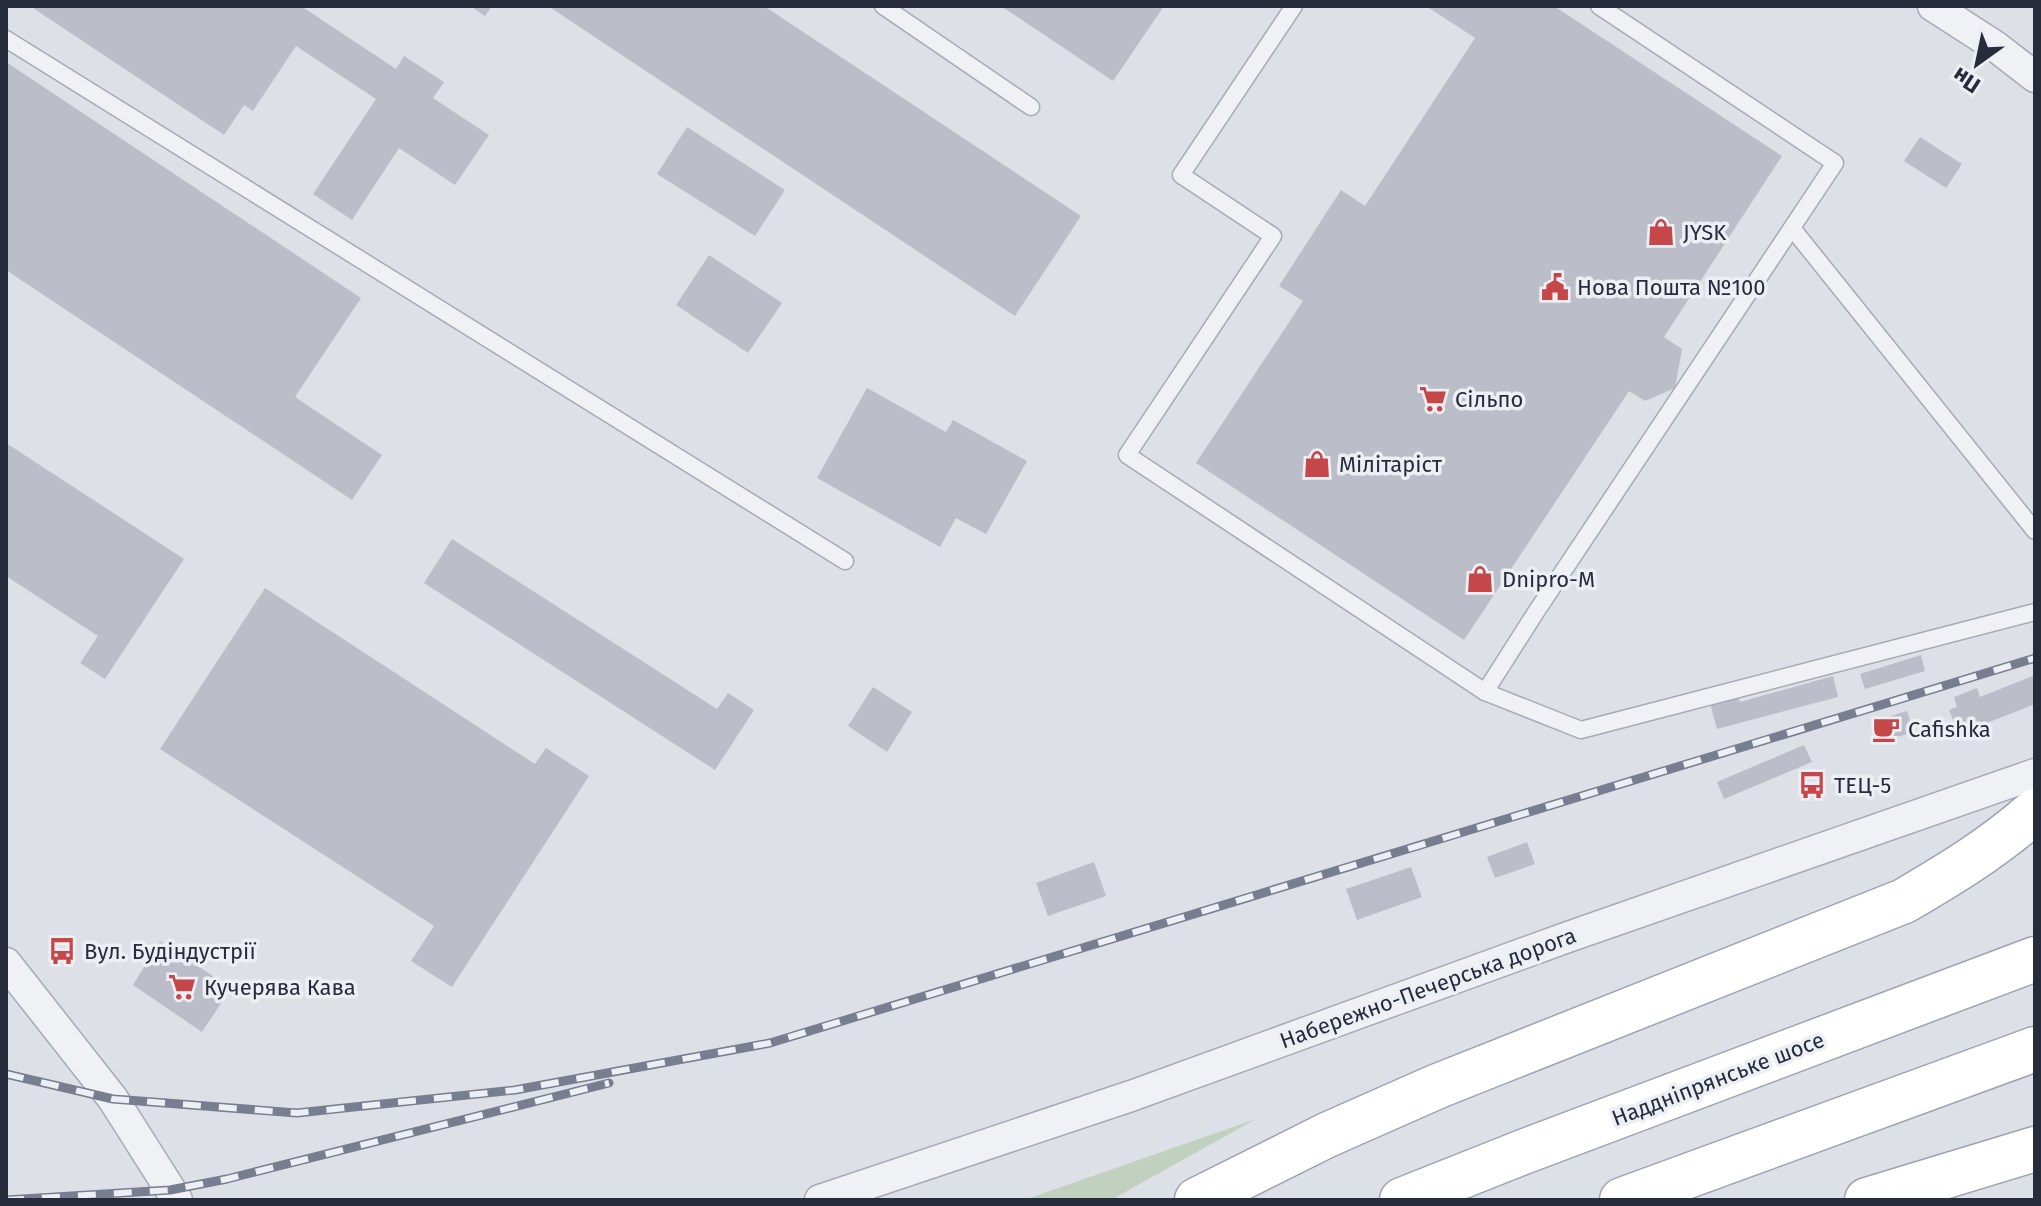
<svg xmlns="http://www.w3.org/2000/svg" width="2041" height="1206" viewBox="0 0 2041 1206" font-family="'Fira Sans',sans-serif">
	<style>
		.green { fill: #c1d0bf }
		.building { fill: #bbbec9 }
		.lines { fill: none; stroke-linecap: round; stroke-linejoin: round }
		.lane-casing { stroke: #a6aab3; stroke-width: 19 }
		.street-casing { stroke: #a6aab3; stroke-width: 33 }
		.primary-casing { stroke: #9da3b1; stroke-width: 47 }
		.lane { stroke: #f0f1f5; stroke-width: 16 }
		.street { stroke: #f0f1f5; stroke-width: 30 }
		.primary { stroke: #fff; stroke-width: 44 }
		.rail-casing { stroke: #787d8f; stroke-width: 9 }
		.rail { stroke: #eceff4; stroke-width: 6; stroke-dasharray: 18; stroke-linecap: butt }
		.labels { text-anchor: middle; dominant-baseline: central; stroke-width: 7; stroke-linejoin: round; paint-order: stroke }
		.poi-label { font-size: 22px; fill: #272c3c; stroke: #eceff4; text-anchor: start }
		.street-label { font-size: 22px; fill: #272c3c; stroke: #eceff4 }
	</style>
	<rect width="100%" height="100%" fill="#dde0e6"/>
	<path class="green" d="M 1256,1119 L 1111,1200 L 1024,1200 Z"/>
	<g class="building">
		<path d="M 30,6 L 301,6 L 396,69 L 404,56 L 444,82 L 433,98 L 489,135 L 455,185 L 399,148 L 352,220 L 313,194 L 376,99 L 296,46 L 253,111 L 244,105 L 224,135 Z"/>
		<path d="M 470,6 L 492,6 L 485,16 Z"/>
		<path d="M 548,6 L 764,6 L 1081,216 L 1015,316 Z"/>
		<path d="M 1001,6 L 1164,6 L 1113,81 Z"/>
		<path d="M 1426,6 L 1554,6 L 1782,156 L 1664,337 L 1682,349 L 1675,388 L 1645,401 L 1629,391 L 1464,640 L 1196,463 L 1303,301 L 1279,286 L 1341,190 L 1365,206 L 1475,38 Z"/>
		<path d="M 6,62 L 361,298 L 295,397 L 382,455 L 352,500 L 6,270 Z"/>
		<path d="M 687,127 L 785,190 L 755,236 L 657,174 Z"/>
		<path d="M 1920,137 L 1962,164 L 1946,188 L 1904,161 Z"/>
		<path d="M 709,255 L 782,303 L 748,353 L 676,305 Z"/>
		<path d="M 867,388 L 946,432 L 953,420 L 1027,461 L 986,534 L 956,518 L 940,547 L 817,478 Z"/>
		<path d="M 6,443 L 184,559 L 105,679 L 80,663 L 98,636 L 6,576 Z"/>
		<path d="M 452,539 L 717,709 L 728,693 L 754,710 L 715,770 L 424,583 Z"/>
		<path d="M 265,588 L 535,764 L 546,748 L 589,776 L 452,987 L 411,961 L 434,926 L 160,749 Z"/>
		<path d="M 1921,655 L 1925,671 L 1865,689 L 1860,674 Z"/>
		<path d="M 2035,675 L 2035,704 L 1959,734 L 1949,710 L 1957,707 L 1954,697 L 1977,688 L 1980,697 Z"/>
		<path d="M 1833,676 L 1838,697 L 1717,729 L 1709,699 L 1737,692 L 1740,702 Z"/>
		<path d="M 873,687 L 912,712 L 887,752 L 848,726 Z"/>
		<path d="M 1907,711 L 1914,732 L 1880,742 L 1874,721 Z"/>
		<path d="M 1804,745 L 1812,762 L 1724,799 L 1717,782 Z"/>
		<path d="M 1527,842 L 1535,864 L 1495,878 L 1487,857 Z"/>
		<path d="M 1094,862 L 1106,896 L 1048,916 L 1036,883 Z"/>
		<path d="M 1411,867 L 1422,897 L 1357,920 L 1346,889 Z"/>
		<path d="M 160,941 L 231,988 L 202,1032 L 133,985 Z"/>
	</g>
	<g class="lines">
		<g class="lane-casing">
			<g id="lane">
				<path d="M 883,6 L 1031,107"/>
				<path d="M 1294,6 L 1181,175 L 1273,236 L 1127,455 L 1485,692 L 1581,730 L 2035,612"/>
				<path d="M 6,39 L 845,561"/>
				<path d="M 1792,228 L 2035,531"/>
				<path d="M 1485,692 L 1536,612 L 1835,163 L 1599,6"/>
			</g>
		</g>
		<g class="street-casing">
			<g id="street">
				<path d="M 1933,6 L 1995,46 L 2035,77"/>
				<path d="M 6,963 L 113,1099 L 177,1200"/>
				<path d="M 820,1200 L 1131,1096 L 1568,937 L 2035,774"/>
			</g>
		</g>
		<g class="primary-casing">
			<g id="primary">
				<path d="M 1197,1200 L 1327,1135 L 1438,1086 L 1904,901 C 1952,873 1993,848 2035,811"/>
				<path d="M 1402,1200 L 1523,1152 L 2035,959"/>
				<path d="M 1622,1200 L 2035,1049"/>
				<path d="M 1867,1200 L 2035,1149"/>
			</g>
		</g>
		<use href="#lane" class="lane"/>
		<use href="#street" class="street"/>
		<use href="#primary" class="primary"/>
		<g class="rail-casing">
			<g id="rail">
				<path d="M 6,1074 L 113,1099 L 297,1113 L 515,1090 L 770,1043 L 2035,658"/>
				<path d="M 6,1200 L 170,1190 L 227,1179 L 609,1083"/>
			</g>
		</g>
		<use href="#rail" class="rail"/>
	</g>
	<defs>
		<g id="shop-bare" transform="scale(2.16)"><path d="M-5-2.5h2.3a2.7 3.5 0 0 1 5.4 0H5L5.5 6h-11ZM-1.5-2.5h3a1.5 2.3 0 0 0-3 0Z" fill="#c6474a" stroke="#eceff4" stroke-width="2.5" paint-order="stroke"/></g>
		<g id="civic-bare" transform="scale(2.16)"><path d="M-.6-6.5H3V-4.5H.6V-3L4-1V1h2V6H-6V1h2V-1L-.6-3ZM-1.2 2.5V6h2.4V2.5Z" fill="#c6474a" stroke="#eceff4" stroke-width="2.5" paint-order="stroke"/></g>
		<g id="supermarket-bare" transform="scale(2.16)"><path d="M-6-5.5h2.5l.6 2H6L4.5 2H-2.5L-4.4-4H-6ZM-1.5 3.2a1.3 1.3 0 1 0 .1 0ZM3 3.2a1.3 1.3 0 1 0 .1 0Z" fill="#c6474a" stroke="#eceff4" stroke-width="2.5" paint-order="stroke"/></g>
		<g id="cafe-bare" transform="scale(2.16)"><path d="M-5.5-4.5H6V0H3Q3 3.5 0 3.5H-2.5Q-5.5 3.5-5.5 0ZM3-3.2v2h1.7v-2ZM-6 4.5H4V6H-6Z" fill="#c6474a" stroke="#eceff4" stroke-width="2.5" paint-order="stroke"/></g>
		<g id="bus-bare" transform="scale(2.16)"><path d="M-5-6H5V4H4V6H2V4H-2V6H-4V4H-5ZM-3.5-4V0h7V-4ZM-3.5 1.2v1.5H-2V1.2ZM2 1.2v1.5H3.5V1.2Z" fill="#c6474a" stroke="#eceff4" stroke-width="2.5" paint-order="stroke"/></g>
	</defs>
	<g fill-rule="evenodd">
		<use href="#shop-bare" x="1661" y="232"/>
		<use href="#civic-bare" x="1555" y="287"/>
		<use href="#supermarket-bare" x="1433" y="399"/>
		<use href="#shop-bare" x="1317" y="464"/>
		<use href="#shop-bare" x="1480" y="579"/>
		<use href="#cafe-bare" x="1886" y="729"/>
		<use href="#bus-bare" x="1812" y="785"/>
		<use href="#bus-bare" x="62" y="951"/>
		<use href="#supermarket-bare" x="182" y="987"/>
	</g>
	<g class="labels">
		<g class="poi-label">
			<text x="1683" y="232">JYSK</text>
			<text x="1577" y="287">Нова Пошта №100</text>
			<text x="1455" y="399">Сільпо</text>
			<text x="1339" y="464">Мілітаріст</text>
			<text x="1502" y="579">Dnipro-M</text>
			<text x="1908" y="729">Cafishka</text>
			<text x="1834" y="785">ТЕЦ-5</text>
			<text x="84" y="951">Вул. Будіндустрії</text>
			<text x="204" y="987">Кучерява Кава</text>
		</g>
		<g class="street-label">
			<text transform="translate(1428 988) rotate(-20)">Набережно-Печерська дорога</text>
			<text transform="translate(1718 1079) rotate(-21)">Наддніпрянське шосе</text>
		</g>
	</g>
	<rect width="2041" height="1206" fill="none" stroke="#272c3c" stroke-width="16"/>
	<g transform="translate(1977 64) rotate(213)" stroke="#eceff4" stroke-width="6" paint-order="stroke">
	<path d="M0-6L14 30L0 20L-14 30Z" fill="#272c3c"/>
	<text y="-12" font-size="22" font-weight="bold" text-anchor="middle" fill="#272c3c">Пн</text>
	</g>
</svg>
